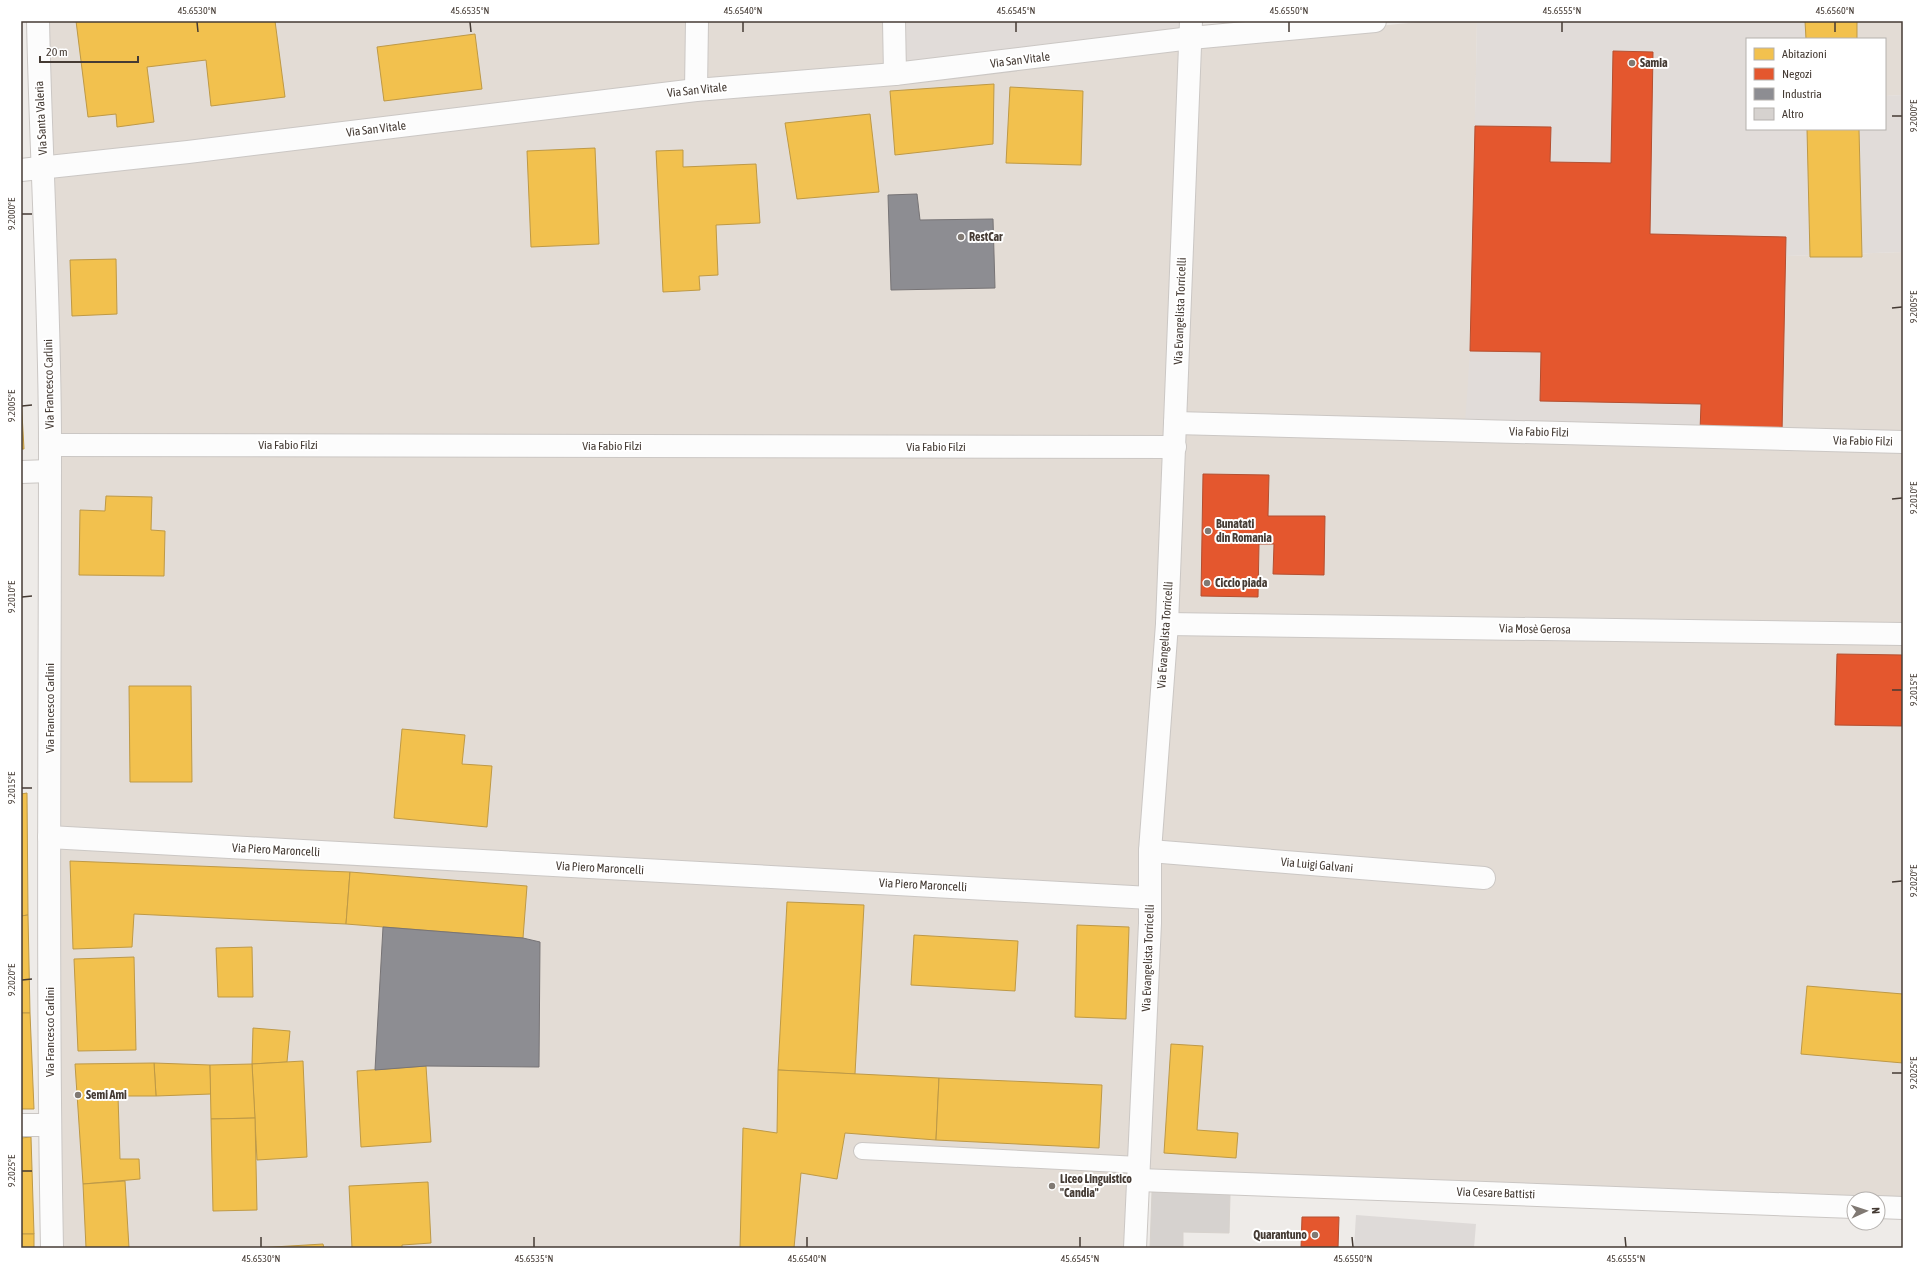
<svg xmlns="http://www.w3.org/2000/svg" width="1924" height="1269" viewBox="0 0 1924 1269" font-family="'Asap Condensed',sans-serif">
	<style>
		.residential { fill: #e3dcd5 }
		.industrial { fill: #e1dcd9 }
		.parking { fill: #dedad8 }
		.homes { fill: #f2c14e; stroke: #be9946 }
		.shops { fill: #e4572e; stroke: #b44f30 }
		.industry { fill: #8d8d92; stroke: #777476 }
		.building { fill: #d6d2cf; stroke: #d7d2cd }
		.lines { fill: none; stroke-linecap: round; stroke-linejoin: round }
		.lane-casing { stroke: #cbc7c4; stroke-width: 18 }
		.street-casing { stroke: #cbc7c4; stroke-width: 24 }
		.lane { stroke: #fcfcfc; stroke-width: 16 }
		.street { stroke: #fcfcfc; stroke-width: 22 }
		.ticks { fill: none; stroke: #453b34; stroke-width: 1.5 }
		.poi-dot { fill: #807973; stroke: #fff; stroke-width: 1.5 }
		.labels { text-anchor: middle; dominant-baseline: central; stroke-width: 4; stroke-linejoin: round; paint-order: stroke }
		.street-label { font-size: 12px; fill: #453b34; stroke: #fff }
		.poi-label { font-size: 12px; font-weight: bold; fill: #453b34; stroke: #fff; text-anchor: start }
		.neatline { fill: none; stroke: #453b34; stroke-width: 1.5 }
		.ticks-label { font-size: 10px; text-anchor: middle; fill: #453b34 }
	</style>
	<rect width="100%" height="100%" fill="#eeebe8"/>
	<g class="residential">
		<path d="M 41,21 L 896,21 L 897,71 L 46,164 Z"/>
		<path d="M 1430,21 L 1477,21 L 1475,126 L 1782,433 L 1786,256 L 1903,252 L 1903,1205 L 1878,1199 L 1142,1177 L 1196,43 Z"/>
		<path d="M 1857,21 L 1903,21 L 1903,95 L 1885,96 L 1885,39 L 1858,39 Z"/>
		<path d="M 1188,42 L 1131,1248 L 56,1248 L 49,171 Z"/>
	</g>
	<g class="industrial">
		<path d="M 896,21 L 1187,21 L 1187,36 L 897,71 Z"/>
		<path d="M 1477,21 L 1857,21 L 1858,39 L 1747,39 L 1747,129 L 1885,129 L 1885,96 L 1903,95 L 1903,252 L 1786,256 L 1782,433 L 1465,423 L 1470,351 Z"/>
	</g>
	<path class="parking" d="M 1356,1215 L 1476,1224 L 1474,1248 L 1354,1248 Z"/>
	<g class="homes">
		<path d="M 76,21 L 275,21 L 285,97 L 211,106 L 206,60 L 147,67 L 154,122 L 117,127 L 116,114 L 88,117 Z"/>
		<path d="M 1805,21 L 1857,21 L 1857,39 L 1806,39 Z"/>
		<path d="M 475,34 L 482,89 L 384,101 L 377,47 Z"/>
		<path d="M 994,84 L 993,144 L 895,155 L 890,91 Z"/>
		<path d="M 1010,87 L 1083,91 L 1081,165 L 1006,163 Z"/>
		<path d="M 870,114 L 879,192 L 797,199 L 785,123 Z"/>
		<path d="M 1807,129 L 1859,129 L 1862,257 L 1810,257 Z"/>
		<path d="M 595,148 L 599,244 L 531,247 L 527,151 Z"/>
		<path d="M 683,150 L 683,167 L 756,164 L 760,223 L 716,225 L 718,275 L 699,276 L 700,290 L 663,292 L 656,151 Z"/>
		<path d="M 116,259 L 117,314 L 72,316 L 70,260 Z"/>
		<path d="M 21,396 L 24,449 L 21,449 Z"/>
		<path d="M 106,496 L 152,497 L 151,530 L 165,531 L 164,576 L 79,575 L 80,510 L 105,511 Z"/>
		<path d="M 129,686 L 191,686 L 192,782 L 130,782 Z"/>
		<path d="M 402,729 L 465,735 L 462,764 L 492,766 L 487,827 L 394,818 Z"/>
		<path d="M 27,793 L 28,915 L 21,916 L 21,794 Z"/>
		<path d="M 70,861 L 350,872 L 346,924 L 134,914 L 132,947 L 73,949 Z"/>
		<path d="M 350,872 L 527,886 L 523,938 L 346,924 Z"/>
		<path d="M 787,902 L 864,905 L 855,1074 L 778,1070 Z"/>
		<path d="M 28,915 L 30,1013 L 21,1013 L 21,916 Z"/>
		<path d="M 1077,925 L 1129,927 L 1126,1019 L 1075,1017 Z"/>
		<path d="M 914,935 L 1018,941 L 1015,991 L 911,985 Z"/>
		<path d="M 252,947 L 253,997 L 218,997 L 216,948 Z"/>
		<path d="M 134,957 L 136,1050 L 78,1051 L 74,959 Z"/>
		<path d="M 1807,986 L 1903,994 L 1903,1063 L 1801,1054 Z"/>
		<path d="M 21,1013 L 30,1013 L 34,1109 L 21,1109 Z"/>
		<path d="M 253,1028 L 290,1031 L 287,1062 L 252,1064 Z"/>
		<path d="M 1171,1044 L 1203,1046 L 1197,1130 L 1238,1133 L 1236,1158 L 1164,1153 Z"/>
		<path d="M 303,1061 L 307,1157 L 257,1160 L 252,1064 Z"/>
		<path d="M 154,1063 L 210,1065 L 211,1094 L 156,1096 Z"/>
		<path d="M 154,1063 L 156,1096 L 118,1096 L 120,1159 L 139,1159 L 140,1179 L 83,1184 L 75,1064 Z"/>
		<path d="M 252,1064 L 255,1118 L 211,1119 L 210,1065 Z"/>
		<path d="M 426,1066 L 431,1142 L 361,1147 L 357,1071 Z"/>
		<path d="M 778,1070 L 939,1078 L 936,1140 L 845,1133 L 837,1179 L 801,1173 L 794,1248 L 740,1248 L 743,1128 L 777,1133 Z"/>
		<path d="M 939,1078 L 1102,1085 L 1099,1148 L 936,1140 Z"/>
		<path d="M 255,1118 L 257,1210 L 213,1211 L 211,1119 Z"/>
		<path d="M 31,1137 L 34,1234 L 21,1234 L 21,1138 Z"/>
		<path d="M 125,1181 L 129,1248 L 86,1248 L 83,1184 Z"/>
		<path d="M 428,1182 L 431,1243 L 402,1245 L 402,1248 L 352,1248 L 349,1186 Z"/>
		<rect x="21" y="1234" width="13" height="14"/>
		<path d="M 323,1244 L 324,1248 L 257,1248 Z"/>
	</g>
	<g class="shops">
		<path d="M 1613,51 L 1653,52 L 1650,234 L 1786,237 L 1782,433 L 1700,431 L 1701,404 L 1540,401 L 1541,352 L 1470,351 L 1475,126 L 1551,127 L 1550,162 L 1611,163 Z"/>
		<path d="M 1203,474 L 1269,475 L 1268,516 L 1325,516 L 1324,575 L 1273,574 L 1274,544 L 1259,544 L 1258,597 L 1201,596 Z"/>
		<path d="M 1837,654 L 1903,655 L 1903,726 L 1835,725 Z"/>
		<path d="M 1302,1217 L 1339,1217 L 1338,1248 L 1301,1248 Z"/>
	</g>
	<g class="industry">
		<path d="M 917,194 L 920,220 L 993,219 L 995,288 L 891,290 L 888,195 Z"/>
		<path d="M 383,927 L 523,938 L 540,942 L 539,1067 L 426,1066 L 375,1070 Z"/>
	</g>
	<path class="building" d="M 1152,1192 L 1230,1194 L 1229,1233 L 1183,1232 L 1183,1248 L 1150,1248 Z"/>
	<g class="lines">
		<g class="lane-casing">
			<path id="lane" d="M 862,1151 L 1139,1165"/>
		</g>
		<g class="street-casing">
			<g id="street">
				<path d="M 38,21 C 41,163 50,304 50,446 C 50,714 47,981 52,1248"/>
				<path d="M 894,21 L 895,74"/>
				<path d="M 696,90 L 697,21"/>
				<path d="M 21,170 L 188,152 L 696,90 L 895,74 L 1191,38 L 1375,21"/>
				<path d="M 1175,423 L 1903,442"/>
				<path d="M 50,445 L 1175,447"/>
				<path d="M 21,472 L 50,471"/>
				<path d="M 1167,624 L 1903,634"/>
				<path d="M 49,837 L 1150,898"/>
				<path d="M 1150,851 L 1484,878"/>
				<path d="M 21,1125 L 50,1125"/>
				<path d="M 1139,1180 L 1854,1207"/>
				<path d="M 1878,1207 L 1903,1208"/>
				<path d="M 1135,1248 L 1150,923 L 1150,851 L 1167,624 L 1191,21"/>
			</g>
		</g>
		<use href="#lane" class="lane"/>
		<use href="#street" class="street"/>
	</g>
	<path class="ticks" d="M 197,22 L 198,32M 470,22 L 471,32M 743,22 L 743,32M 1016,22 L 1016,32M 1289,22 L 1289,32M 1562,22 L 1562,32M 1835,22 L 1835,32M 1892,116 L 1902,116M 22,214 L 32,214M 1892,308 L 1902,307M 22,406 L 32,405M 1892,499 L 1902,498M 22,597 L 32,596M 1892,690 L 1902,690M 22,788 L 32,788M 1892,882 L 1902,881M 22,980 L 32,979M 1892,1073 L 1902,1073M 22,1171 L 32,1171M 261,1237 L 261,1247M 534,1237 L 534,1247M 807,1237 L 807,1247M 1080,1237 L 1080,1247M 1352,1237 L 1353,1247M 1625,1237 L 1626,1247"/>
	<g class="poi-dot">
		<circle cx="1632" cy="63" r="4"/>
		<circle cx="961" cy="237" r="4"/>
		<circle cx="1208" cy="531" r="4"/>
		<circle cx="1207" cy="583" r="4"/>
		<circle cx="78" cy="1095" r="4"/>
		<circle cx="1052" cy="1186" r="4"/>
		<circle cx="1315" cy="1235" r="4"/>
	</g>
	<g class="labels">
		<g class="street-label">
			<text transform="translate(1020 60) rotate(-7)">Via San Vitale</text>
			<text transform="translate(697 90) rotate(-6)">Via San Vitale</text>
			<text transform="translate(41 118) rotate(-93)">Via Santa Valeria</text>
			<text transform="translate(376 129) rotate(-7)">Via San Vitale</text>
			<text transform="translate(1180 311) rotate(-88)">Via Evangelista Torricelli</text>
			<text transform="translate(49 384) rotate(-91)">Via Francesco Carlini</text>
			<text transform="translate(1539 432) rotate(1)">Via Fabio Filzi</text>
			<text transform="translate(1863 441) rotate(1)">Via Fabio Filzi</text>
			<text x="288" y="445">Via Fabio Filzi</text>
			<text x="612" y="446">Via Fabio Filzi</text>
			<text x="936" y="447">Via Fabio Filzi</text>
			<text transform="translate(1535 629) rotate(1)">Via Mosè Gerosa</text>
			<text transform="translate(1165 635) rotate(-86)">Via Evangelista Torricelli</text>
			<text transform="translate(50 708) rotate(-90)">Via Francesco Carlini</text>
			<text transform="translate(276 850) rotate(3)">Via Piero Maroncelli</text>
			<text transform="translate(1317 865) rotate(5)">Via Luigi Galvani</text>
			<text transform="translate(600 868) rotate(3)">Via Piero Maroncelli</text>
			<text transform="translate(923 885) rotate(3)">Via Piero Maroncelli</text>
			<text transform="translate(1148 958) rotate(-88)">Via Evangelista Torricelli</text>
			<text transform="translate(50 1032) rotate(-90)">Via Francesco Carlini</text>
			<text transform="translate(1496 1193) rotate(2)">Via Cesare Battisti</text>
		</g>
		<g class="poi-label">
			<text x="1640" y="63">Samia</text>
			<text x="969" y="237">RestCar</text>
			<text x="1216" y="524">Bunatati<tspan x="1216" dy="14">din Romania</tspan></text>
			<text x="1215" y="583">Ciccio piada</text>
			<text x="86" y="1095">Semi Ami</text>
			<text x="1060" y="1179">Liceo Linguistico<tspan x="1060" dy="14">"Candia"</tspan></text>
			<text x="1307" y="1235" text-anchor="end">Quarantuno</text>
		</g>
	</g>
	<rect width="1924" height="1269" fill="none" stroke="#ffffff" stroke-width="44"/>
	<rect x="1746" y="38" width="140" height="92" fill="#ffffff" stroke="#b5b1ae"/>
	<rect x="1754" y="48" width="20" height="12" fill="#f2c14e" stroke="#b5b1ae"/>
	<text x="1782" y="58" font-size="12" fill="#453b34">Abitazioni</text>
	<rect x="1754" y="68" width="20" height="12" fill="#e4572e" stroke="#b5b1ae"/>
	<text x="1782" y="78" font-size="12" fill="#453b34">Negozi</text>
	<rect x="1754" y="88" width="20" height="12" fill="#8d8d92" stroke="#b5b1ae"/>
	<text x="1782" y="98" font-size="12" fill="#453b34">Industria</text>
	<rect x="1754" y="108" width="20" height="12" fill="#d6d2cf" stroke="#b5b1ae"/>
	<text x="1782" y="118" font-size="12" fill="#453b34">Altro</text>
	<g transform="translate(1866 1211) rotate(87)"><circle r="19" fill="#ffffff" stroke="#b5b1ae"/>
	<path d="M0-3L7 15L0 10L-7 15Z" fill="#807973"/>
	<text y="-6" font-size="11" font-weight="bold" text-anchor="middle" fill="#453b34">N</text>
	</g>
	<path d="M40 56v6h98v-6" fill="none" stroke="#453b34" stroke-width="2"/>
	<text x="46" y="56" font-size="12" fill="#453b34" stroke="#ffffff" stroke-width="3" paint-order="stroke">20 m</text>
	<rect x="22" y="22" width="1880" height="1225" class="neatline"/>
	<g class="ticks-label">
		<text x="197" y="14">45.6530°N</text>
		<text x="470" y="14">45.6535°N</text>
		<text x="743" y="14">45.6540°N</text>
		<text x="1016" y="14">45.6545°N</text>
		<text x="1289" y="14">45.6550°N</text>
		<text x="1562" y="14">45.6555°N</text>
		<text x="1835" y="14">45.6560°N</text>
		<text transform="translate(1913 116) rotate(-90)" y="4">9.2000°E</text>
		<text transform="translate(11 214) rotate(-90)" y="4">9.2000°E</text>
		<text transform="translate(1913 307) rotate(-90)" y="4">9.2005°E</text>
		<text transform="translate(11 406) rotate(-90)" y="4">9.2005°E</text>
		<text transform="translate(1913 498) rotate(-90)" y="4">9.2010°E</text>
		<text transform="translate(11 597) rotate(-90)" y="4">9.2010°E</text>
		<text transform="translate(1913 690) rotate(-90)" y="4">9.2015°E</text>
		<text transform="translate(11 788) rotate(-90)" y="4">9.2015°E</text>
		<text transform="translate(1913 881) rotate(-90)" y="4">9.2020°E</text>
		<text transform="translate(11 980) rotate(-90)" y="4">9.2020°E</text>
		<text transform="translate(1913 1073) rotate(-90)" y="4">9.2025°E</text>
		<text transform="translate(11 1171) rotate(-90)" y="4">9.2025°E</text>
		<text x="261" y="1262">45.6530°N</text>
		<text x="534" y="1262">45.6535°N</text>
		<text x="807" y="1262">45.6540°N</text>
		<text x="1080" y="1262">45.6545°N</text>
		<text x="1353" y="1262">45.6550°N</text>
		<text x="1626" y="1262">45.6555°N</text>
	</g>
</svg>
